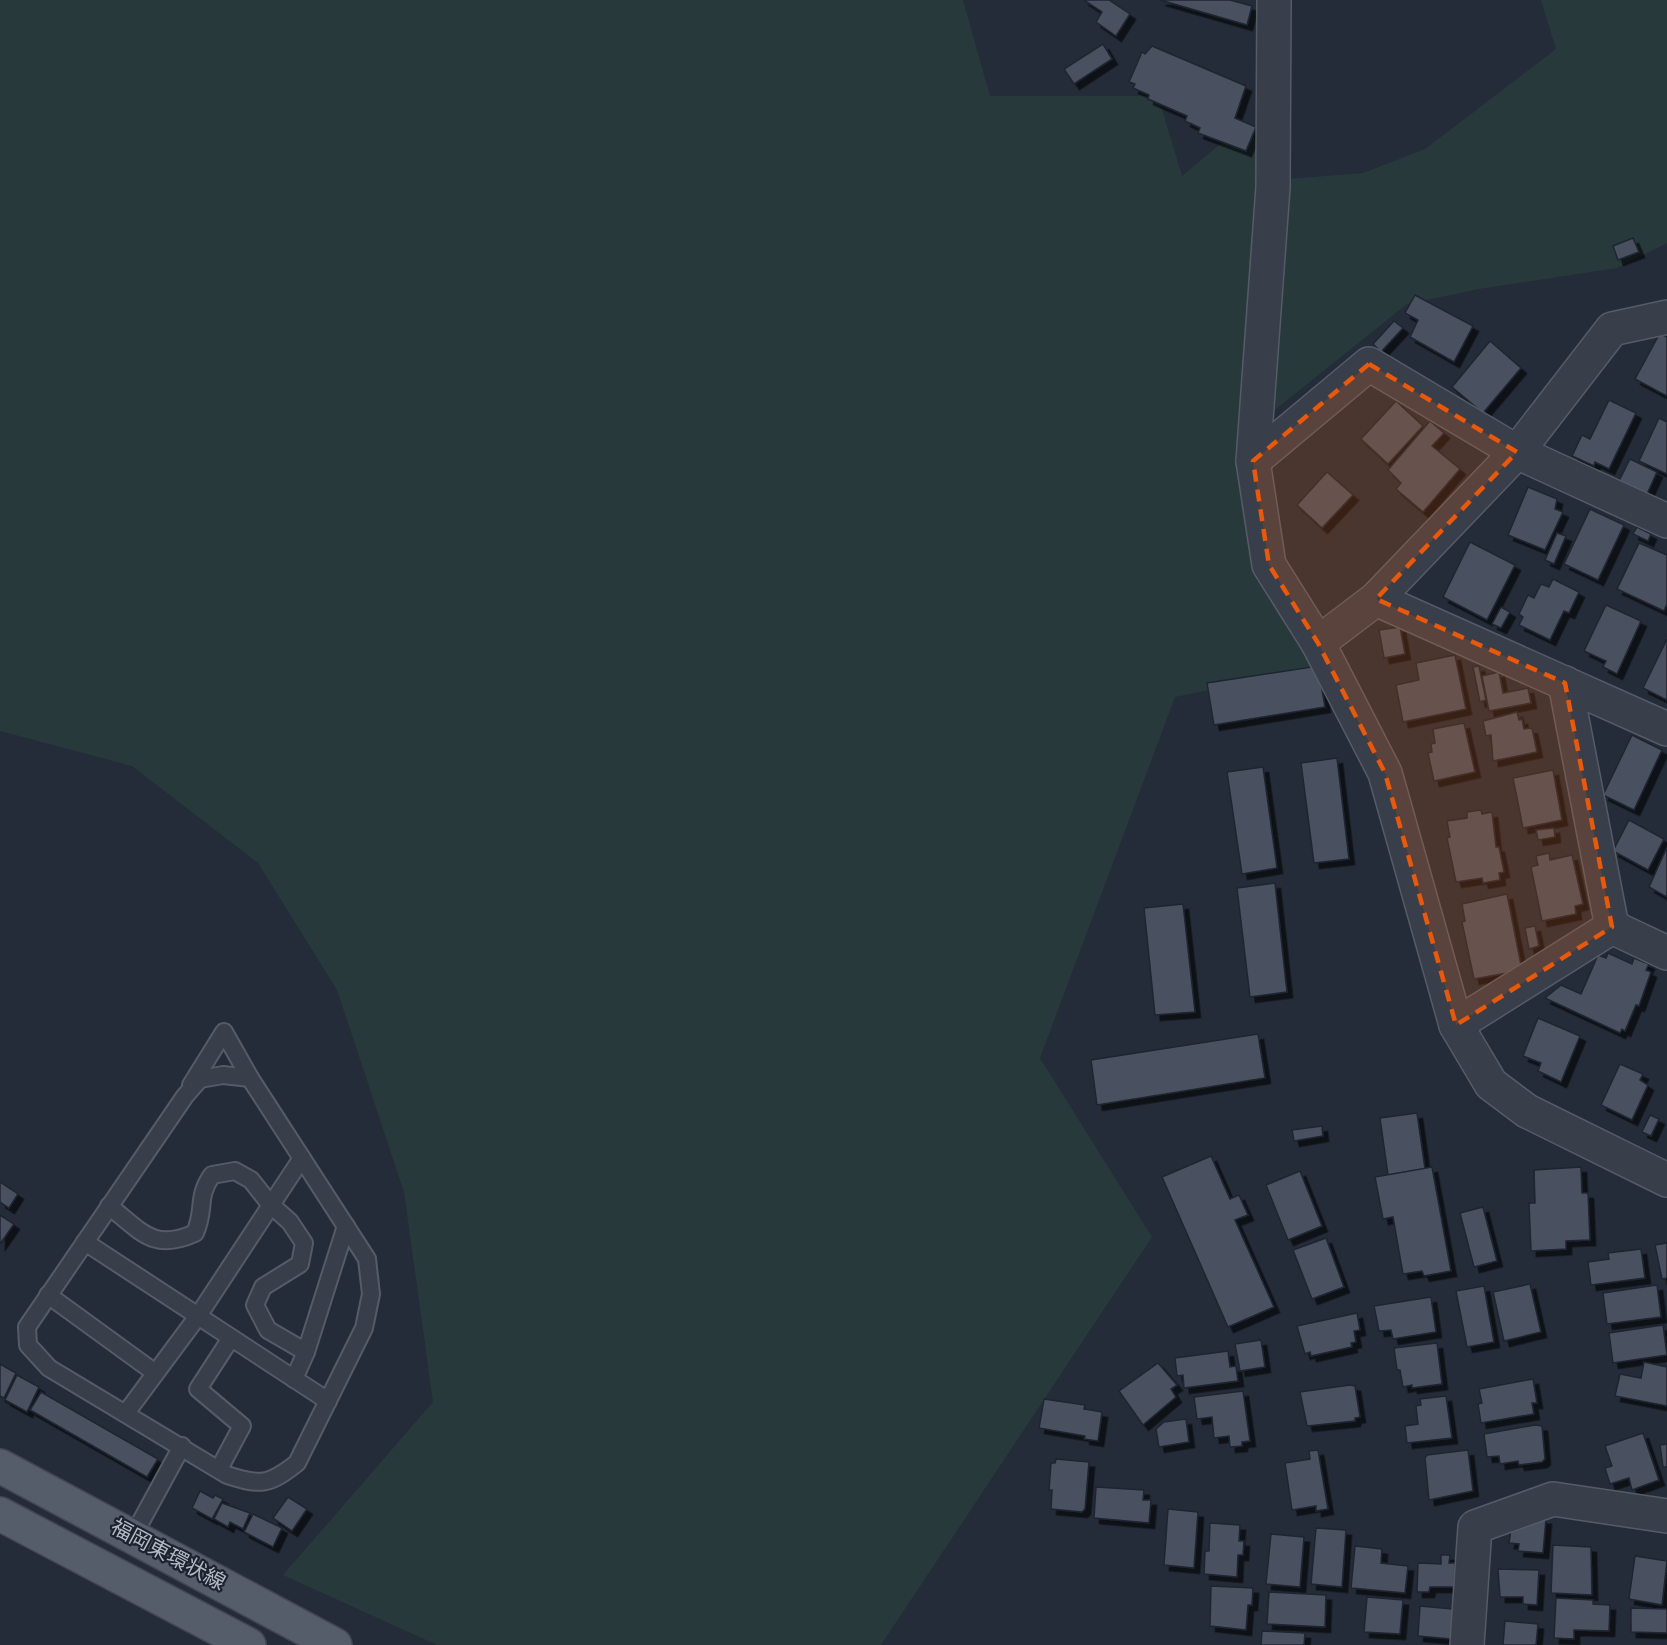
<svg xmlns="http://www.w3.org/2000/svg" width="1667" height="1645" viewBox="0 0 1667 1645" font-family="'Varela Round','Noto Sans JP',sans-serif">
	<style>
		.green { fill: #27393b }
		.building { fill: #485160; stroke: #1f2530; stroke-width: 1.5; filter: url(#shadow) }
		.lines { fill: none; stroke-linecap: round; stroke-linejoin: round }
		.lane-casing { stroke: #565c67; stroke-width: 20 }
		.street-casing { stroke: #565c67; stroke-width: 36 }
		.primary-casing { stroke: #414752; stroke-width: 36 }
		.lane { stroke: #383e4a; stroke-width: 16 }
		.street { stroke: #383e4a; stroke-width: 33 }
		.primary { stroke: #565d6a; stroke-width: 33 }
		.marked { fill: #e8590c; fill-opacity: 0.2; stroke: #e8590c; stroke-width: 4.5; stroke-dasharray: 12 8; stroke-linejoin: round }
		.labels { text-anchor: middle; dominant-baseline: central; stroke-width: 4.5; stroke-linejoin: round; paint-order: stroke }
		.street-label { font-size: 21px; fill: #b3b9c5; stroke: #1d232e }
	</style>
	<defs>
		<filter id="shadow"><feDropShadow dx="5.5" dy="5.5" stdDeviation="0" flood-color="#0009"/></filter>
	</defs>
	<rect width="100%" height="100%" fill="#242c39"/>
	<path class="green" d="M 0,0 L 963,0 L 990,96 L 1158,96 L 1182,176 L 1243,125 L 1287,179 L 1363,173 L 1425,149 L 1556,49 L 1541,0 L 1667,0 L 1667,243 L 1617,268 L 1479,289 L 1407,304 L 1239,439 L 1313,669 L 1175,697 L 1040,1058 L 1152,1237 L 881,1645 L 437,1645 L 283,1575 L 433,1402 L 404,1192 L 337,990 L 258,863 L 132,766 L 0,731 Z"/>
	<g class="building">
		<path d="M 1084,0 L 1109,0 L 1130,14 L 1116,36 L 1096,22 L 1102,12 Z"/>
		<path d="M 1160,0 L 1230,0 L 1252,6 L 1247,25 Z"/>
		<path d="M 1103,44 L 1112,59 L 1074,84 L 1064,69 Z"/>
		<path d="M 1152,46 L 1246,86 L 1235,118 L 1256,127 L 1246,151 L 1198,133 L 1200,128 L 1185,121 L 1187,116 L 1148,99 L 1149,95 L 1133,88 L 1135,84 L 1129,82 L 1142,52 L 1145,54 Z"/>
		<path d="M 1633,238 L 1639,252 L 1618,260 L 1613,246 Z"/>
		<path d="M 1415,295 L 1473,326 L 1454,362 L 1410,337 L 1418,320 L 1405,313 Z"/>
		<path d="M 1394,321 L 1403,328 L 1381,352 L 1373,344 Z"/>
		<path d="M 1660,333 L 1667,337 L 1667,396 L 1635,379 Z"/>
		<path d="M 1490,341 L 1521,368 L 1483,413 L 1452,387 Z"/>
		<path d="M 1609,400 L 1636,413 L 1609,469 L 1595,462 L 1594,466 L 1572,456 L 1582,435 L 1590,439 Z"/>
		<path d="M 1396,401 L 1423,426 L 1388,464 L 1361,439 Z"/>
		<path d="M 1659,418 L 1667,422 L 1667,474 L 1639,461 Z"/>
		<path d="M 1430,421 L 1444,433 L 1432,446 L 1460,469 L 1423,512 L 1396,489 L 1401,483 L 1388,470 Z"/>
		<path d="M 1630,459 L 1657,472 L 1647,494 L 1619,481 Z"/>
		<path d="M 1327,472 L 1353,495 L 1322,528 L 1297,505 Z"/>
		<path d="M 1528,487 L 1557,499 L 1555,509 L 1563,512 L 1545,550 L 1508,535 Z"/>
		<path d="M 1590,509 L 1624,525 L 1598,580 L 1564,564 Z"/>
		<path d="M 1637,527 L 1651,534 L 1648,541 L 1633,534 Z"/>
		<path d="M 1557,533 L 1566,536 L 1554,564 L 1545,560 Z"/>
		<path d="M 1470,542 L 1515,565 L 1487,620 L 1443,597 Z"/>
		<path d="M 1639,543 L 1667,555 L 1667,604 L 1664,611 L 1617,589 Z"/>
		<path d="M 1553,579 L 1579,592 L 1569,613 L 1564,611 L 1550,640 L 1519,625 L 1523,617 L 1519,614 L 1528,595 L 1534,598 L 1541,584 L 1549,587 Z"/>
		<path d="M 1606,605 L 1641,621 L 1617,674 L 1603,667 L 1606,661 L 1584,651 Z"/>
		<path d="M 1501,607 L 1510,612 L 1501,628 L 1492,624 Z"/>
		<path d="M 1400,627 L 1405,654 L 1384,658 L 1379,630 Z"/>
		<path d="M 1667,639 L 1667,700 L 1643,688 Z"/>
		<path d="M 1455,655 L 1466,709 L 1403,722 L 1396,685 L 1419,680 L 1416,663 Z"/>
		<path d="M 1318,666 L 1325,707 L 1214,725 L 1207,683 Z"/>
		<path d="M 1479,666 L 1486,700 L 1480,702 L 1473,667 Z"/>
		<path d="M 1499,672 L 1503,693 L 1528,688 L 1531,703 L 1489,711 L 1482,676 Z"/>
		<path d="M 1517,712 L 1519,720 L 1522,719 L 1524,729 L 1532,728 L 1537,752 L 1493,761 L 1491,735 L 1486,736 L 1483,721 Z"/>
		<path d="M 1464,723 L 1475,772 L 1434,781 L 1428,753 L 1432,752 L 1431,744 L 1435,743 L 1433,729 Z"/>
		<path d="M 1632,735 L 1662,750 L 1634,810 L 1603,795 Z"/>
		<path d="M 1337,758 L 1349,859 L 1314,863 L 1301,763 Z"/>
		<path d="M 1263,767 L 1277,868 L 1242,874 L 1227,772 Z"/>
		<path d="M 1553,770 L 1562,820 L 1523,828 L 1513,778 Z"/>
		<path d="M 1481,810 L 1482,814 L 1492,812 L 1496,847 L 1499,847 L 1504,872 L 1499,873 L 1500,880 L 1483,883 L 1482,878 L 1456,882 L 1447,838 L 1450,837 L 1447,821 L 1467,818 L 1467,812 Z"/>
		<path d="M 1629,820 L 1664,839 L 1648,870 L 1613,851 Z"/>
		<path d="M 1554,828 L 1555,837 L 1538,840 L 1536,830 Z"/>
		<path d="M 1667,847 L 1667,897 L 1649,887 Z"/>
		<path d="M 1549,853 L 1550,860 L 1572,855 L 1583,904 L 1575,906 L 1576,914 L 1542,921 L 1531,867 L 1538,865 L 1536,856 Z"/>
		<path d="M 1275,883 L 1287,992 L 1250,997 L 1237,888 Z"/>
		<path d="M 1507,894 L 1521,965 L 1507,973 L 1474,979 L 1462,922 L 1465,921 L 1462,904 Z"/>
		<path d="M 1183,904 L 1195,1012 L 1155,1015 L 1144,908 Z"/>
		<path d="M 1535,926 L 1539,946 L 1529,949 L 1525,928 Z"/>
		<path d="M 1608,953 L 1632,964 L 1634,958 L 1649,964 L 1646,970 L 1651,972 L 1639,1006 L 1636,1005 L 1625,1031 L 1622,1029 L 1620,1033 L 1545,998 L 1561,985 L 1581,994 L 1598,955 L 1606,958 Z"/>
		<path d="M 1538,1018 L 1580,1036 L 1561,1082 L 1538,1071 L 1541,1063 L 1523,1056 Z"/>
		<path d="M 1258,1034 L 1265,1078 L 1097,1105 L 1091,1060 Z"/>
		<path d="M 1620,1064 L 1643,1074 L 1640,1080 L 1648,1085 L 1632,1120 L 1601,1105 Z"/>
		<path d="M 1417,1113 L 1425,1169 L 1388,1175 L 1380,1118 Z"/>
		<path d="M 1650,1115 L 1659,1119 L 1651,1136 L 1642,1132 Z"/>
		<path d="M 1322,1126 L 1323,1136 L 1294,1141 L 1292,1130 Z"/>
		<path d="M 1211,1156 L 1230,1199 L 1239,1195 L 1248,1215 L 1235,1220 L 1274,1307 L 1228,1327 L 1162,1177 Z"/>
		<path d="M 1432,1167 L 1451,1271 L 1424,1276 L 1422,1271 L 1403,1274 L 1393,1217 L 1383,1219 L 1375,1177 Z"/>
		<path d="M 1581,1167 L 1582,1193 L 1588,1193 L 1590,1240 L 1566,1241 L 1566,1249 L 1531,1251 L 1529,1203 L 1535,1203 L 1534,1170 Z"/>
		<path d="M 1300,1171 L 1322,1226 L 1288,1240 L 1266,1185 Z"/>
		<path d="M 0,1182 L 18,1194 L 9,1208 L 0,1202 Z"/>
		<path d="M 1483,1207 L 1497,1261 L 1474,1267 L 1460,1213 Z"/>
		<path d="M 0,1215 L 14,1224 L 0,1244 Z"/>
		<path d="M 1326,1238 L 1344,1287 L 1312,1299 L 1293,1250 Z"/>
		<path d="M 1667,1243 L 1667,1278 L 1662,1279 L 1655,1245 Z"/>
		<path d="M 1641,1249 L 1645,1278 L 1591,1285 L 1588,1262 L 1609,1259 L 1608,1253 Z"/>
		<path d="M 1530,1284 L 1541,1332 L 1504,1341 L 1493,1292 Z"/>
		<path d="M 1657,1285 L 1661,1317 L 1607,1324 L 1603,1293 Z"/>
		<path d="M 1484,1286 L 1494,1342 L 1467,1347 L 1456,1291 Z"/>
		<path d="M 1431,1297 L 1436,1332 L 1393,1339 L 1391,1330 L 1379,1331 L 1374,1306 Z"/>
		<path d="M 1357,1313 L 1360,1330 L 1354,1331 L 1356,1342 L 1351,1343 L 1352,1347 L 1311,1356 L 1310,1352 L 1305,1354 L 1297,1326 Z"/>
		<path d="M 1663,1325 L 1667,1355 L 1613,1363 L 1609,1333 Z"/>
		<path d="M 1261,1340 L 1265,1367 L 1240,1371 L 1235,1344 Z"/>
		<path d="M 1437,1343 L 1442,1384 L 1412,1388 L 1412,1385 L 1403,1387 L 1400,1370 L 1397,1370 L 1394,1348 Z"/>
		<path d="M 1228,1351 L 1230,1367 L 1236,1366 L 1238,1381 L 1184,1388 L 1183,1375 L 1177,1376 L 1175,1358 Z"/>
		<path d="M 1644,1362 L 1667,1367 L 1667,1406 L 1615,1396 L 1620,1374 L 1641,1378 Z"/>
		<path d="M 1158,1363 L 1177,1385 L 1171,1389 L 1176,1397 L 1143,1425 L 1119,1391 Z"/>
		<path d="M 0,1364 L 16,1373 L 4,1398 L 0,1396 Z"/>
		<path d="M 17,1375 L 39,1387 L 27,1412 L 5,1400 Z"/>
		<path d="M 1533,1379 L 1537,1403 L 1532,1403 L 1534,1414 L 1481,1423 L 1478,1404 L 1482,1403 L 1479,1389 Z"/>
		<path d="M 1350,1385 L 1355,1386 L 1360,1417 L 1355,1418 L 1355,1421 L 1307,1426 L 1300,1392 Z"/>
		<path d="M 1243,1391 L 1250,1441 L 1242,1442 L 1242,1446 L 1230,1447 L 1229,1436 L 1214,1438 L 1212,1417 L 1197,1419 L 1194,1397 Z"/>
		<path d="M 41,1392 L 158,1459 L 147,1477 L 30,1410 Z"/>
		<path d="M 1446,1396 L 1452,1438 L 1407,1443 L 1405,1426 L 1418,1424 L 1416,1406 L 1421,1405 L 1420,1399 Z"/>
		<path d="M 1044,1399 L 1085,1405 L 1084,1409 L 1102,1412 L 1098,1441 L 1084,1439 L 1085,1436 L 1039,1428 Z"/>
		<path d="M 1186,1419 L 1189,1442 L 1159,1447 L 1156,1429 L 1164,1422 Z"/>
		<path d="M 1535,1425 L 1542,1426 L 1545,1459 L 1542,1462 L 1519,1465 L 1518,1461 L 1500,1464 L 1499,1456 L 1487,1457 L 1484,1434 Z"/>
		<path d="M 1643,1433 L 1659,1480 L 1632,1490 L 1629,1478 L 1610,1484 L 1605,1468 L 1612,1466 L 1605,1446 Z"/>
		<path d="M 1667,1444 L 1667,1467 L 1663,1467 L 1660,1445 Z"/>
		<path d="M 1318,1450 L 1328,1509 L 1316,1511 L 1316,1506 L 1292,1510 L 1285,1463 L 1310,1459 L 1309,1451 Z"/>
		<path d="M 1468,1450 L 1473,1491 L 1429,1500 L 1425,1458 L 1427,1455 Z"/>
		<path d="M 1056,1459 L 1089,1462 L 1085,1509 L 1082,1512 L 1051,1509 L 1052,1490 L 1049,1490 L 1051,1463 L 1055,1463 Z"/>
		<path d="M 1096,1487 L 1144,1490 L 1143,1500 L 1151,1500 L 1149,1523 L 1094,1518 Z"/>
		<path d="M 200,1491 L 213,1498 L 215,1495 L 223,1499 L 212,1519 L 192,1508 Z"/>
		<path d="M 288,1497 L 307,1509 L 292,1531 L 273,1518 Z"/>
		<path d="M 222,1503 L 250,1513 L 243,1529 L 230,1522 L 228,1527 L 214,1519 Z"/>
		<path d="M 1168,1509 L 1198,1512 L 1194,1568 L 1164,1565 Z"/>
		<path d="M 253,1514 L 282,1528 L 273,1547 L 244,1532 Z"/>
		<path d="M 1517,1516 L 1546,1519 L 1543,1553 L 1518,1551 L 1519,1544 L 1509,1543 L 1511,1529 Z"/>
		<path d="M 1210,1523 L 1240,1525 L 1239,1541 L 1244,1541 L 1243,1555 L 1238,1555 L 1237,1577 L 1204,1574 L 1205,1551 L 1209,1551 Z"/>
		<path d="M 1316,1528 L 1346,1530 L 1342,1587 L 1311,1584 Z"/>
		<path d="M 1271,1534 L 1304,1537 L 1300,1587 L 1266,1584 Z"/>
		<path d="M 1553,1545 L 1591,1547 L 1592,1595 L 1551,1593 Z"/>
		<path d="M 1355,1546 L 1382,1549 L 1381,1563 L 1408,1566 L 1405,1593 L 1351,1588 Z"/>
		<path d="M 1441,1555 L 1450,1555 L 1449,1563 L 1455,1563 L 1454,1587 L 1430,1587 L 1429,1592 L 1417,1592 L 1418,1563 L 1441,1564 Z"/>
		<path d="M 1635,1556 L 1667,1561 L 1662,1605 L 1629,1599 Z"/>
		<path d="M 1498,1569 L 1539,1570 L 1537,1605 L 1523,1604 L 1523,1597 L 1500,1597 Z"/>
		<path d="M 1211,1586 L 1253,1588 L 1252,1605 L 1248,1605 L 1246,1630 L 1210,1626 Z"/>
		<path d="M 1269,1592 L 1326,1595 L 1325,1627 L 1267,1624 Z"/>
		<path d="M 1367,1597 L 1403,1600 L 1400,1634 L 1364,1632 Z"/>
		<path d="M 1556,1598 L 1593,1600 L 1593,1604 L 1610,1605 L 1609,1631 L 1574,1630 L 1574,1639 L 1554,1638 Z"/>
		<path d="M 1420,1606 L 1453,1609 L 1451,1639 L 1418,1636 Z"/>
		<path d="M 1631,1608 L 1667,1609 L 1667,1633 L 1631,1632 Z"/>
		<path d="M 1505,1621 L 1538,1624 L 1536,1645 L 1503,1645 Z"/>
		<path d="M 1262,1631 L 1305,1633 L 1304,1645 L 1261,1645 Z"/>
	</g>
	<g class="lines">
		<g class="lane-casing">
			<g id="lane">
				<path d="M 223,1075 L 250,1078 L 367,1259 L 371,1294 L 364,1328 L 297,1463 C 269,1485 261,1486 227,1475 L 49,1368 L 28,1345 L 27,1327 L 185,1096 L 200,1079 Z"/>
				<path d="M 191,1085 L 224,1032 L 250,1078"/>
				<path d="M 109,1206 C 141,1231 153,1252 195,1233 C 206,1208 196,1198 212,1175 L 235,1171 L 251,1180 L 270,1204 L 290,1222 L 304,1243 L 300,1264 L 263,1287 L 255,1305 L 268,1330 L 306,1352 L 294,1379"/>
				<path d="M 85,1242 L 328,1401"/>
				<path d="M 48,1295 L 154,1372"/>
				<path d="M 306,1352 L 346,1226"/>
				<path d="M 126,1413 L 198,1316 L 302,1158"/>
				<path d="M 219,1469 L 242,1426 L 198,1389 L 231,1338"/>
				<path d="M 133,1536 L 182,1446"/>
			</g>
		</g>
		<g class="street-casing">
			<g id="street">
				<path d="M 1274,0 L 1273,187 L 1253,461 L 1269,565 L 1318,643 L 1385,773 L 1456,1025 L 1491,1084 L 1527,1111 L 1667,1180"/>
				<path d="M 1253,461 L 1369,364 L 1517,452 L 1667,521"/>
				<path d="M 1376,599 L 1667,729"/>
				<path d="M 1318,643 L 1376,599 L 1517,452 L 1612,329 L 1667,317"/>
				<path d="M 1565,683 L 1612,927"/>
				<path d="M 1456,1025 L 1612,927 L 1667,953"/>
				<path d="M 1467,1645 L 1475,1527 L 1553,1499 L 1667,1516"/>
			</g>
		</g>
		<g class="primary-casing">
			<g id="primary">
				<path d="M 0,1466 L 335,1645"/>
				<path d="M 0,1514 L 249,1645"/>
			</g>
		</g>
		<use href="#lane" class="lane"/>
		<use href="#street" class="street"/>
		<use href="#primary" class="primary"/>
	</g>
	<path class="marked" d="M 1369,364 L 1517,452 L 1376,599 L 1565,683 L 1612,927 L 1456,1025 L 1385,773 L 1318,643 L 1269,565 L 1253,461 Z"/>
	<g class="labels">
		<g class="street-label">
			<text transform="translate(168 1555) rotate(28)">福岡東環状線</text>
		</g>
	</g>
</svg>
